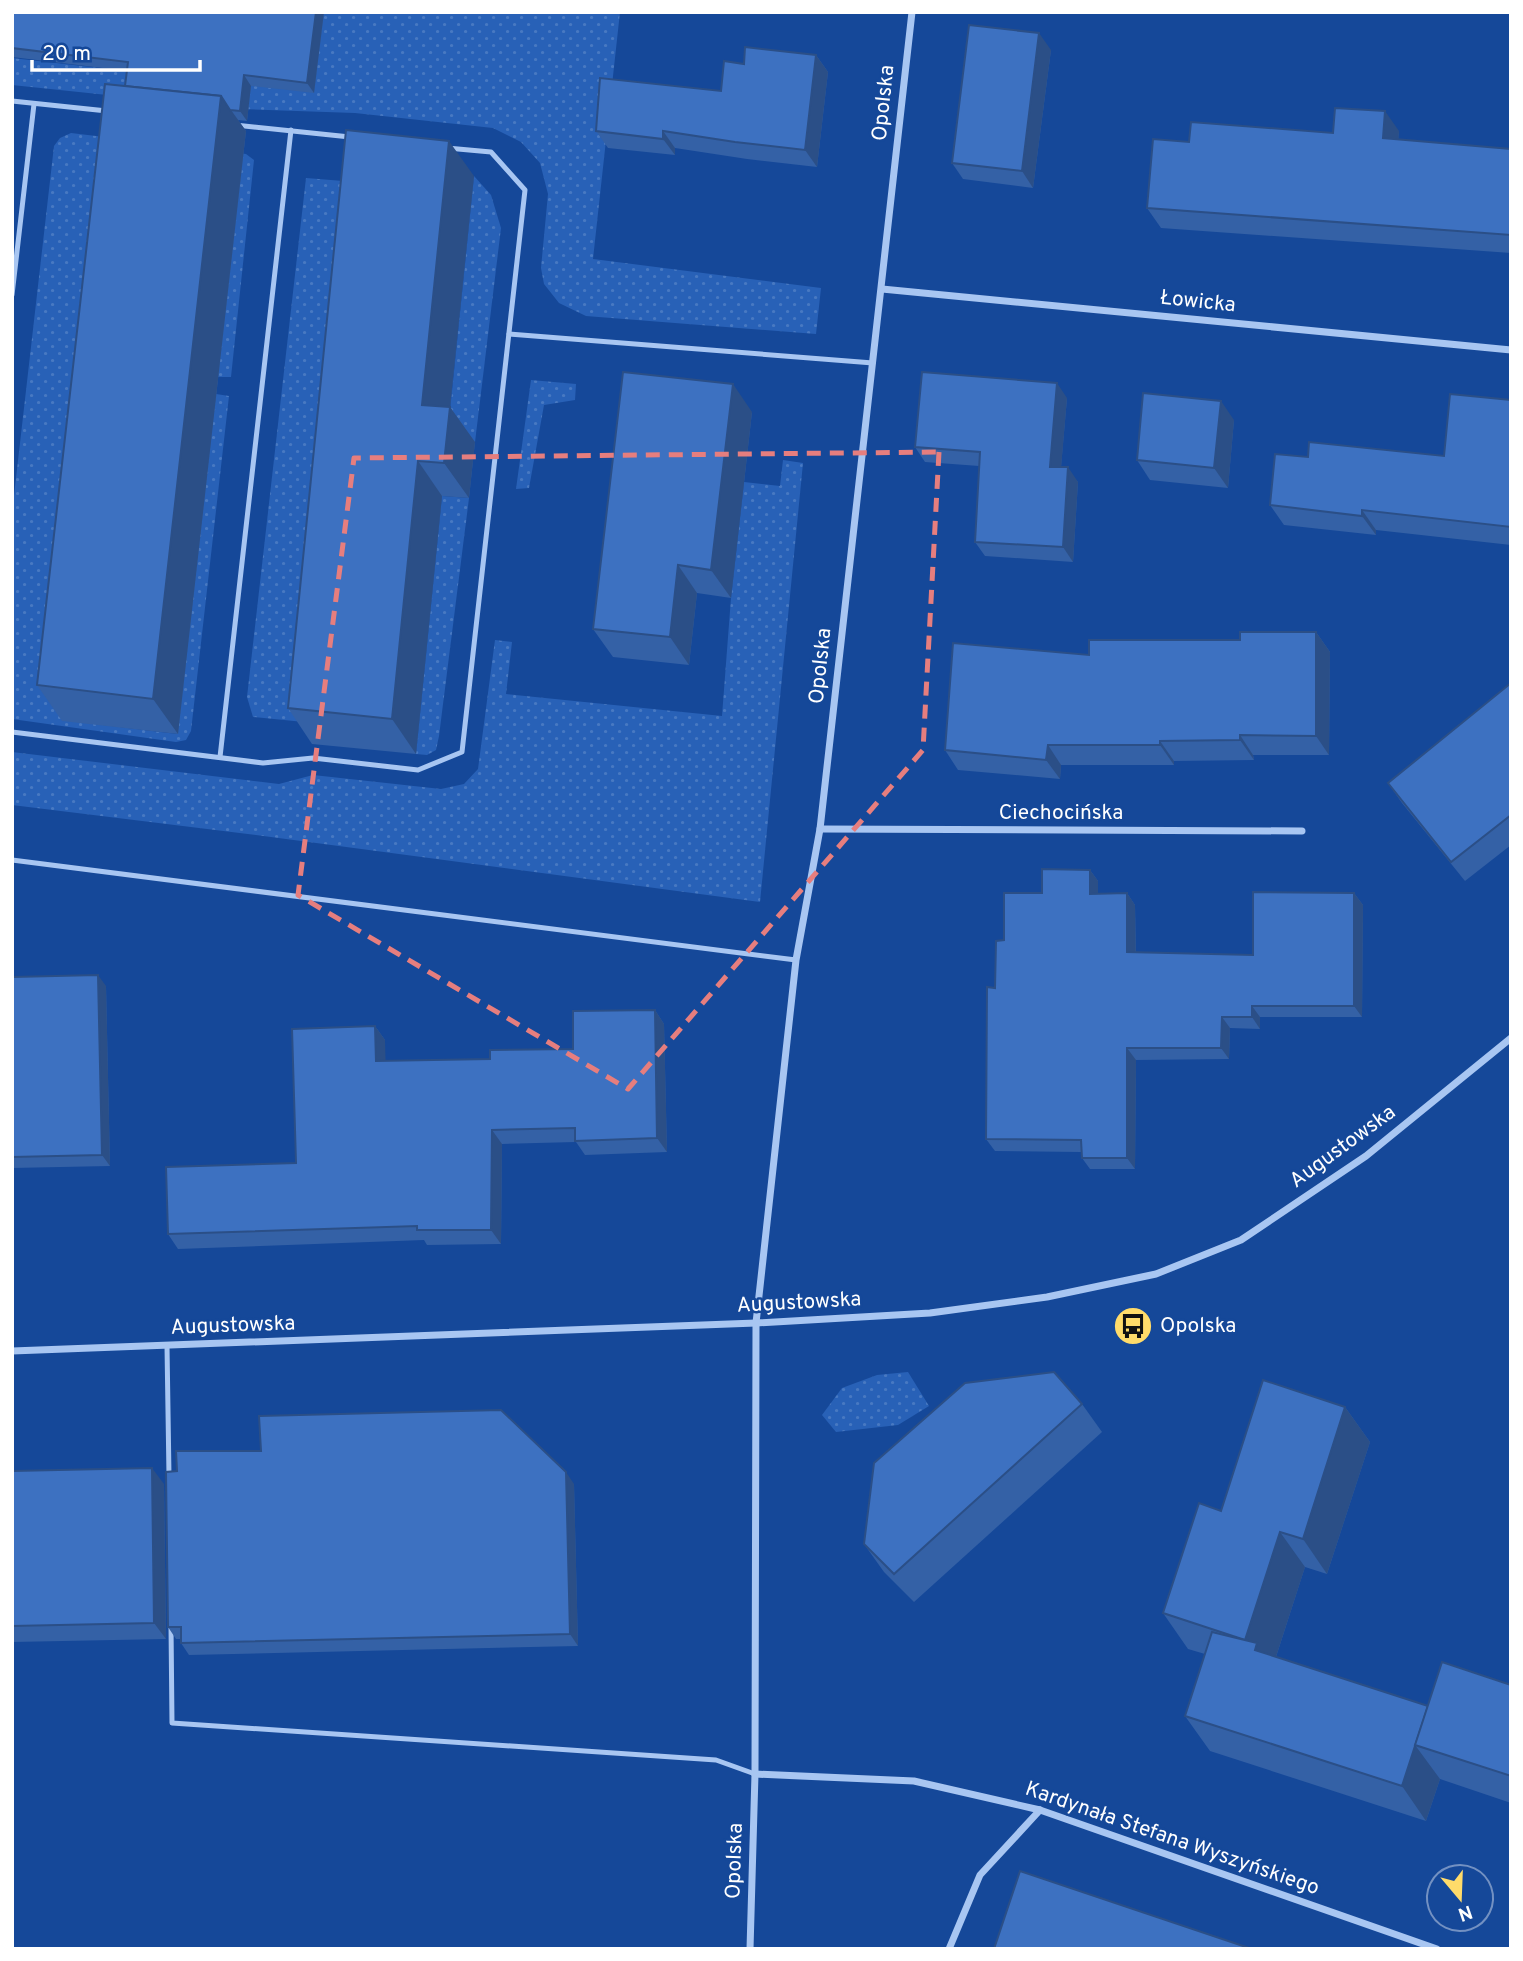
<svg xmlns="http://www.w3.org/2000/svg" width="1523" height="1961" viewBox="0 0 1523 1961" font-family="Overpass,sans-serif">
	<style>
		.grass { fill: url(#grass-dots) }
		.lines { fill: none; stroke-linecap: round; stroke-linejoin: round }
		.service { stroke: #a8c6f2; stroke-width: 5 }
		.minor { stroke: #a8c6f2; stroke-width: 7 }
		.wall { fill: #3461a6 }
		.shaded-wall { fill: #2b4f87 }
		.building { fill: #3d71c1; stroke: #2b4f87; stroke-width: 2 }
		.marked { fill: none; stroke: #e67e7e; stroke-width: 5; stroke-dasharray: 14 9; stroke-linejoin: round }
		.labels { text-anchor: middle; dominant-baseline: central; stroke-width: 5; stroke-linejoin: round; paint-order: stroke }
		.street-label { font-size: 21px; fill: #fff; stroke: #154899 }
		.poi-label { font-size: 21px; fill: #fff; stroke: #154899; text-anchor: start }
	</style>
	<defs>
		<pattern id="grass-dots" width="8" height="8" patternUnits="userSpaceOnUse" patternTransform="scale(1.75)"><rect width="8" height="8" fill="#2861b7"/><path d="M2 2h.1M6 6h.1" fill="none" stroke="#4879c2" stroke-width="1.8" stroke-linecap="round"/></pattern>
	</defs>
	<rect width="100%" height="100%" fill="#154899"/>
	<g class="grass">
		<path d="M 323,12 L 620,12 L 593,259 L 821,288 L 816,334 L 586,316 L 559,303 L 544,284 L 541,268 L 548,194 L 540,163 L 521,142 L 493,128 L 355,113 L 241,109 L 12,85 L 12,58 L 312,92 Z"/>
		<path d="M 71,133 L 246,154 L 254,160 L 231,377 L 218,377 L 62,720 L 177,734 L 216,394 L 229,396 L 191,731 L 186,740 L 176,742 L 12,719 L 12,513 L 54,146 L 60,138 Z"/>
		<path d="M 474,176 L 491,195 L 501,228 L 475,442 L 447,440 Z"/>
		<path d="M 306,178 L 368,183 L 314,723 L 253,717 L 247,697 Z"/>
		<path d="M 531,380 L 576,384 L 575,400 L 544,405 L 529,488 L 516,489 Z"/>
		<path d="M 783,460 L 803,463 L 760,902 L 256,835 L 12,805 L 12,752 L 279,784 L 313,775 L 441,789 L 464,784 L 478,769 L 495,640 L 512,642 L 506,694 L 722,716 L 731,598 L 744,482 L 780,486 Z"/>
		<path d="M 442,496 L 469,498 L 439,736 L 436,750 L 427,755 L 416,754 Z"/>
		<path d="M 908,1372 L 929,1406 L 898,1425 L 836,1432 L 822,1415 L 842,1388 L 877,1375 Z"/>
	</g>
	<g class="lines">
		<g class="service">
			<path d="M 12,101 L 107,111"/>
			<path d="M 235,125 L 350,137"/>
			<path d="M 12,295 L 34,104"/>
			<path d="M 509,334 L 873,363"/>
			<path d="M 12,732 L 263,763 L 313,758 L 418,770 L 462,752 L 525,190 L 491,152 L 447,148"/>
			<path d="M 220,757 L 291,130"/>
			<path d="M 12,860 L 796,960"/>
			<path d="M 167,1346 L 169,1476"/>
			<path d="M 171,1626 L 172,1723 L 716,1760 L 755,1774"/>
		</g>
		<g class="minor">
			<path d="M 882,289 L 1511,350"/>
			<path d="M 820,829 L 1302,831"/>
			<path d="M 12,1351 L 756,1323 L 930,1313 L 1047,1297 L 1156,1274 L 1241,1240 L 1366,1156 L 1511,1038"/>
			<path d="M 755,1774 L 914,1781 L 1040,1810 L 1437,1949"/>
			<path d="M 750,1949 L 755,1774 L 756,1323 L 796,960 L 820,829 L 912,12"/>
			<path d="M 949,1949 L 980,1875 L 1040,1810"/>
		</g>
	</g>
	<g class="wall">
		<path d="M 12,12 L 324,12 L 314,93 L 251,86 L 247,121 L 238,120 L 246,131 L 178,734 L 62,721 L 37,685 L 127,71 L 12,57 Z"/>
		<path d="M 1051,50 L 1033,188 L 963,179 L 952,163 Z"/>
		<path d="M 816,55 L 828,72 L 817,167 L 747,159 L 675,148 L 675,155 L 608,148 L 596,131 L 721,91 L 744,64 Z"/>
		<path d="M 1399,131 L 1398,140 L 1511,149 L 1511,253 L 1161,228 L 1147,208 L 1189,142 L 1333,133 Z"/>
		<path d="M 474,176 L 450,407 L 475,442 L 469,498 L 442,496 L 416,754 L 312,744 L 288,708 Z"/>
		<path d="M 1067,398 L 1061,467 L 1078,482 L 1073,562 L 985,556 L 975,542 L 979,466 L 925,462 L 915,447 Z"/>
		<path d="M 1511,400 L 1511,545 L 1376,530 L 1376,535 L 1284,525 L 1270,505 L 1308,457 L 1444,456 Z"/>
		<path d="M 752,412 L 731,598 L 697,593 L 689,665 L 613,657 L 593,629 Z"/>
		<path d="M 1234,420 L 1228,488 L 1150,480 L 1137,460 Z"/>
		<path d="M 1316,632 L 1330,652 L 1329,755 L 1253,755 L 1254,760 L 1174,761 L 1174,765 L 1061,765 L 1060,779 L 958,770 L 945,750 L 1089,655 Z"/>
		<path d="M 1511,683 L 1511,845 L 1465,881 L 1402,803 L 1388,783 Z"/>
		<path d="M 1090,870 L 1098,881 L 1098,894 L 1127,893 L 1135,905 L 1136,952 L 1253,955 L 1354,893 L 1363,905 L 1362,1017 L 1260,1017 L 1260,1029 L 1230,1028 L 1229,1059 L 1136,1060 L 1135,1169 L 1090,1169 L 1082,1158 L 1081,1152 L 995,1151 L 986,1139 L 995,988 L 1004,940 Z"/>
		<path d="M 12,977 L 106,986 L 110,1166 L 12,1168 Z"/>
		<path d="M 655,1010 L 664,1024 L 667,1152 L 585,1155 L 576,1142 L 502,1144 L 501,1244 L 427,1245 L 424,1240 L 178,1249 L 168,1234 L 296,1163 L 375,1026 L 385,1040 L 385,1061 L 490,1059 L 573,1049 Z"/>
		<path d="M 1082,1404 L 1102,1432 L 914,1602 L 884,1572 L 864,1544 Z"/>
		<path d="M 1345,1407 L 1370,1442 L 1327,1574 L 1305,1567 L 1276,1657 L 1428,1706 L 1511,1685 L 1511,1803 L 1440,1779 L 1426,1821 L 1210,1751 L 1185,1716 L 1205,1654 L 1188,1649 L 1163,1613 L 1221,1511 Z"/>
		<path d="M 12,1471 L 164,1484 L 166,1639 L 12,1642 Z"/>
		<path d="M 574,1484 L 578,1646 L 189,1655 L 181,1643 L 181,1639 L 176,1639 L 168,1627 Z"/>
	</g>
	<g class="shaded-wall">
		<path d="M 316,12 L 324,12 L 314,93 L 307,83 Z"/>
		<path d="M 1039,33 L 1051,50 L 1033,188 L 1022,171 Z"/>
		<path d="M 816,55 L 828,72 L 817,167 L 805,150 Z"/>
		<path d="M 244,75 L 251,86 L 247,121 L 240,111 Z"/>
		<path d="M 221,96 L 246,131 L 178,734 L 153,699 Z"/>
		<path d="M 1385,111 L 1399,131 L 1397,158 L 1383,138 Z"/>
		<path d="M 663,131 L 675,148 L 675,155 L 663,139 Z"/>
		<path d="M 449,141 L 474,176 L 450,407 L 475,442 L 469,498 L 444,463 L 422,405 Z"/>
		<path d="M 1057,383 L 1067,398 L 1060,481 L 1050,467 Z"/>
		<path d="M 733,384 L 752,412 L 731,598 L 711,570 Z"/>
		<path d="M 1221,401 L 1234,420 L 1228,488 L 1214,468 Z"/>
		<path d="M 418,461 L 442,496 L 416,754 L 392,719 Z"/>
		<path d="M 1068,467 L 1078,482 L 1073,562 L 1063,547 Z"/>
		<path d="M 1362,510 L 1376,530 L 1376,535 L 1362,516 Z"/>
		<path d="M 678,565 L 697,593 L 689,665 L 670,637 Z"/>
		<path d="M 1316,632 L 1330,652 L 1329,755 L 1316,736 Z"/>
		<path d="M 1240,735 L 1253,755 L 1254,760 L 1240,740 Z"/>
		<path d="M 1160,741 L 1174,761 L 1174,765 L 1160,745 Z"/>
		<path d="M 1048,745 L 1061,765 L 1060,779 L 1046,760 Z"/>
		<path d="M 1090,870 L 1098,881 L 1098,906 L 1090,894 Z"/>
		<path d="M 1127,893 L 1135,905 L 1136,964 L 1127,952 Z"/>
		<path d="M 1354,893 L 1363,905 L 1362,1017 L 1354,1006 Z"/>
		<path d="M 98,975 L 106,986 L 110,1166 L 102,1155 Z"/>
		<path d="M 1252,1006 L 1260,1017 L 1260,1029 L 1252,1017 Z"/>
		<path d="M 655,1010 L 664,1024 L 667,1152 L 657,1138 Z"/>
		<path d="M 1222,1017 L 1230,1028 L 1229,1059 L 1221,1048 Z"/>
		<path d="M 375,1026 L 385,1040 L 386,1075 L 376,1061 Z"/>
		<path d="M 1127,1048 L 1136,1060 L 1135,1169 L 1127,1158 Z"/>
		<path d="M 492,1130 L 502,1144 L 501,1244 L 491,1230 Z"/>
		<path d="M 1345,1407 L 1370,1442 L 1327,1574 L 1303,1539 Z"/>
		<path d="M 152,1468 L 164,1484 L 166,1639 L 154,1623 Z"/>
		<path d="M 566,1472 L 574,1484 L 578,1646 L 570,1634 Z"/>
		<path d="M 1280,1532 L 1305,1567 L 1273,1666 L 1245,1640 Z"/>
		<path d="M 1428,1706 L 1415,1745 L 1440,1779 L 1426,1821 L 1402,1786 Z"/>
	</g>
	<g class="building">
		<path d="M 12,12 L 316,12 L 307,83 L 244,75 L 240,111 L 230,110 L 221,96 L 125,86 L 128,62 L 12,48 Z"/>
		<path d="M 969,25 L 1039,33 L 1022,171 L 952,163 Z"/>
		<path d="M 745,47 L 816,55 L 805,150 L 735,142 L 663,131 L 663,139 L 596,131 L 600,78 L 721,91 L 724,61 L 744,64 Z"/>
		<path d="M 105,84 L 221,96 L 153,699 L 37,685 Z"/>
		<path d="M 1335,108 L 1385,111 L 1383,138 L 1511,149 L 1511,235 L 1147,208 L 1153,139 L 1189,142 L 1191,122 L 1333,133 Z"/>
		<path d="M 346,130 L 449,141 L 422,405 L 450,407 L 444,463 L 418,461 L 392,719 L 288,708 Z"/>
		<path d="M 623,372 L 733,384 L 711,570 L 678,565 L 670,637 L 593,629 Z"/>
		<path d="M 922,372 L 1057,383 L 1050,467 L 1068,467 L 1063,547 L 975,542 L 980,452 L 915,447 Z"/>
		<path d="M 1143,393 L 1221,401 L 1214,468 L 1137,460 Z"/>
		<path d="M 1450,394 L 1511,400 L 1511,527 L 1362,510 L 1362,516 L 1270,505 L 1275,454 L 1308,457 L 1309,442 L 1444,456 Z"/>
		<path d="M 1240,632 L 1316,632 L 1316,736 L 1240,735 L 1240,740 L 1160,741 L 1160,745 L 1048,745 L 1046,760 L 945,750 L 953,643 L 1089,655 L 1089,640 L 1240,640 Z"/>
		<path d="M 1511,683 L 1511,815 L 1451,862 L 1388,783 Z"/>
		<path d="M 1042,869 L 1090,870 L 1090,894 L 1127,893 L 1127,952 L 1253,955 L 1253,892 L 1354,893 L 1354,1006 L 1252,1006 L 1252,1017 L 1222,1017 L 1221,1048 L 1127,1048 L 1127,1158 L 1082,1158 L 1081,1140 L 986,1139 L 987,987 L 995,988 L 996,941 L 1004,940 L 1004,893 L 1042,893 Z"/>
		<path d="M 98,975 L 102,1155 L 12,1157 L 12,977 Z"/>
		<path d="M 655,1010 L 657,1138 L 575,1141 L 575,1128 L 492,1130 L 491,1230 L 417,1230 L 417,1226 L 168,1234 L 166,1167 L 296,1163 L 292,1029 L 375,1026 L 376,1061 L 490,1059 L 490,1050 L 573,1049 L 573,1011 Z"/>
		<path d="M 1054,1372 L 1082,1404 L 894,1574 L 864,1544 L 874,1463 L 965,1383 Z"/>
		<path d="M 1263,1380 L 1345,1407 L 1303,1539 L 1280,1532 L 1245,1640 L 1163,1613 L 1199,1503 L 1221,1511 Z"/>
		<path d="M 501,1410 L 566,1472 L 570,1634 L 181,1643 L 181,1627 L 168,1627 L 166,1472 L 177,1471 L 176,1451 L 261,1451 L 259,1416 Z"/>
		<path d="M 152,1468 L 154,1623 L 12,1626 L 12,1471 Z"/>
		<path d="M 1212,1632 L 1257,1643 L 1255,1650 L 1428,1706 L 1402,1786 L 1185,1716 Z"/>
		<path d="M 1442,1662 L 1511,1685 L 1511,1776 L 1415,1745 Z"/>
		<path d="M 1020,1871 L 1252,1949 L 994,1949 Z"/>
	</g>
	<path class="marked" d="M 939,452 L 923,750 L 628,1089 L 298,895 L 354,458 Z"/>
	<defs>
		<g id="bus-disc" transform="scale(2.0125)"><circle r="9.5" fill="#ffdb6a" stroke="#154899"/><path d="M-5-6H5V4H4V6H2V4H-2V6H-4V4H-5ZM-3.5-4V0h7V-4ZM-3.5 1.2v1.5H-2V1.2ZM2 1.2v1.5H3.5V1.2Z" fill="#111"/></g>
	</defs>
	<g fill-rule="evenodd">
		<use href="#bus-disc" x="1133" y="1326"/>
	</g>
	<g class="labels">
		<g class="street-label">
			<text transform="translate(884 103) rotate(-84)">Opolska</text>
			<text transform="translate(1198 302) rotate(6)">Łowicka</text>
			<text transform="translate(821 666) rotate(-84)">Opolska</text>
			<text x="1061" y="813">Ciechocińska</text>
			<text transform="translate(1343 1147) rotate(-36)">Augustowska</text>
			<text transform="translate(799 1303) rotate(-3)">Augustowska</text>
			<text transform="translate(233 1326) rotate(-2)">Augustowska</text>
			<text transform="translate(1172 1839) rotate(19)">Kardynała Stefana Wyszyńskiego</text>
			<text transform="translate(735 1861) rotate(-88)">Opolska</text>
		</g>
		<g class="poi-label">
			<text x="1160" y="1326">Opolska</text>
		</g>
	</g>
	<rect width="1523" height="1961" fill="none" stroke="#ffffff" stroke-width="28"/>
	<g transform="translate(1460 1898) rotate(161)"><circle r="33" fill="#154899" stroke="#7391c2" stroke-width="2"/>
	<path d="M0-5L12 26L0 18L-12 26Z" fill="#ffdb6a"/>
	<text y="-10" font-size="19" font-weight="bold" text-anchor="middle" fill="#ffffff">N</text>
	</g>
	<path d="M32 60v10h168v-10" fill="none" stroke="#ffffff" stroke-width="3.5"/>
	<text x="42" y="60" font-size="21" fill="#ffffff" stroke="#154899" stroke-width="5" paint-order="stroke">20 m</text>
</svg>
